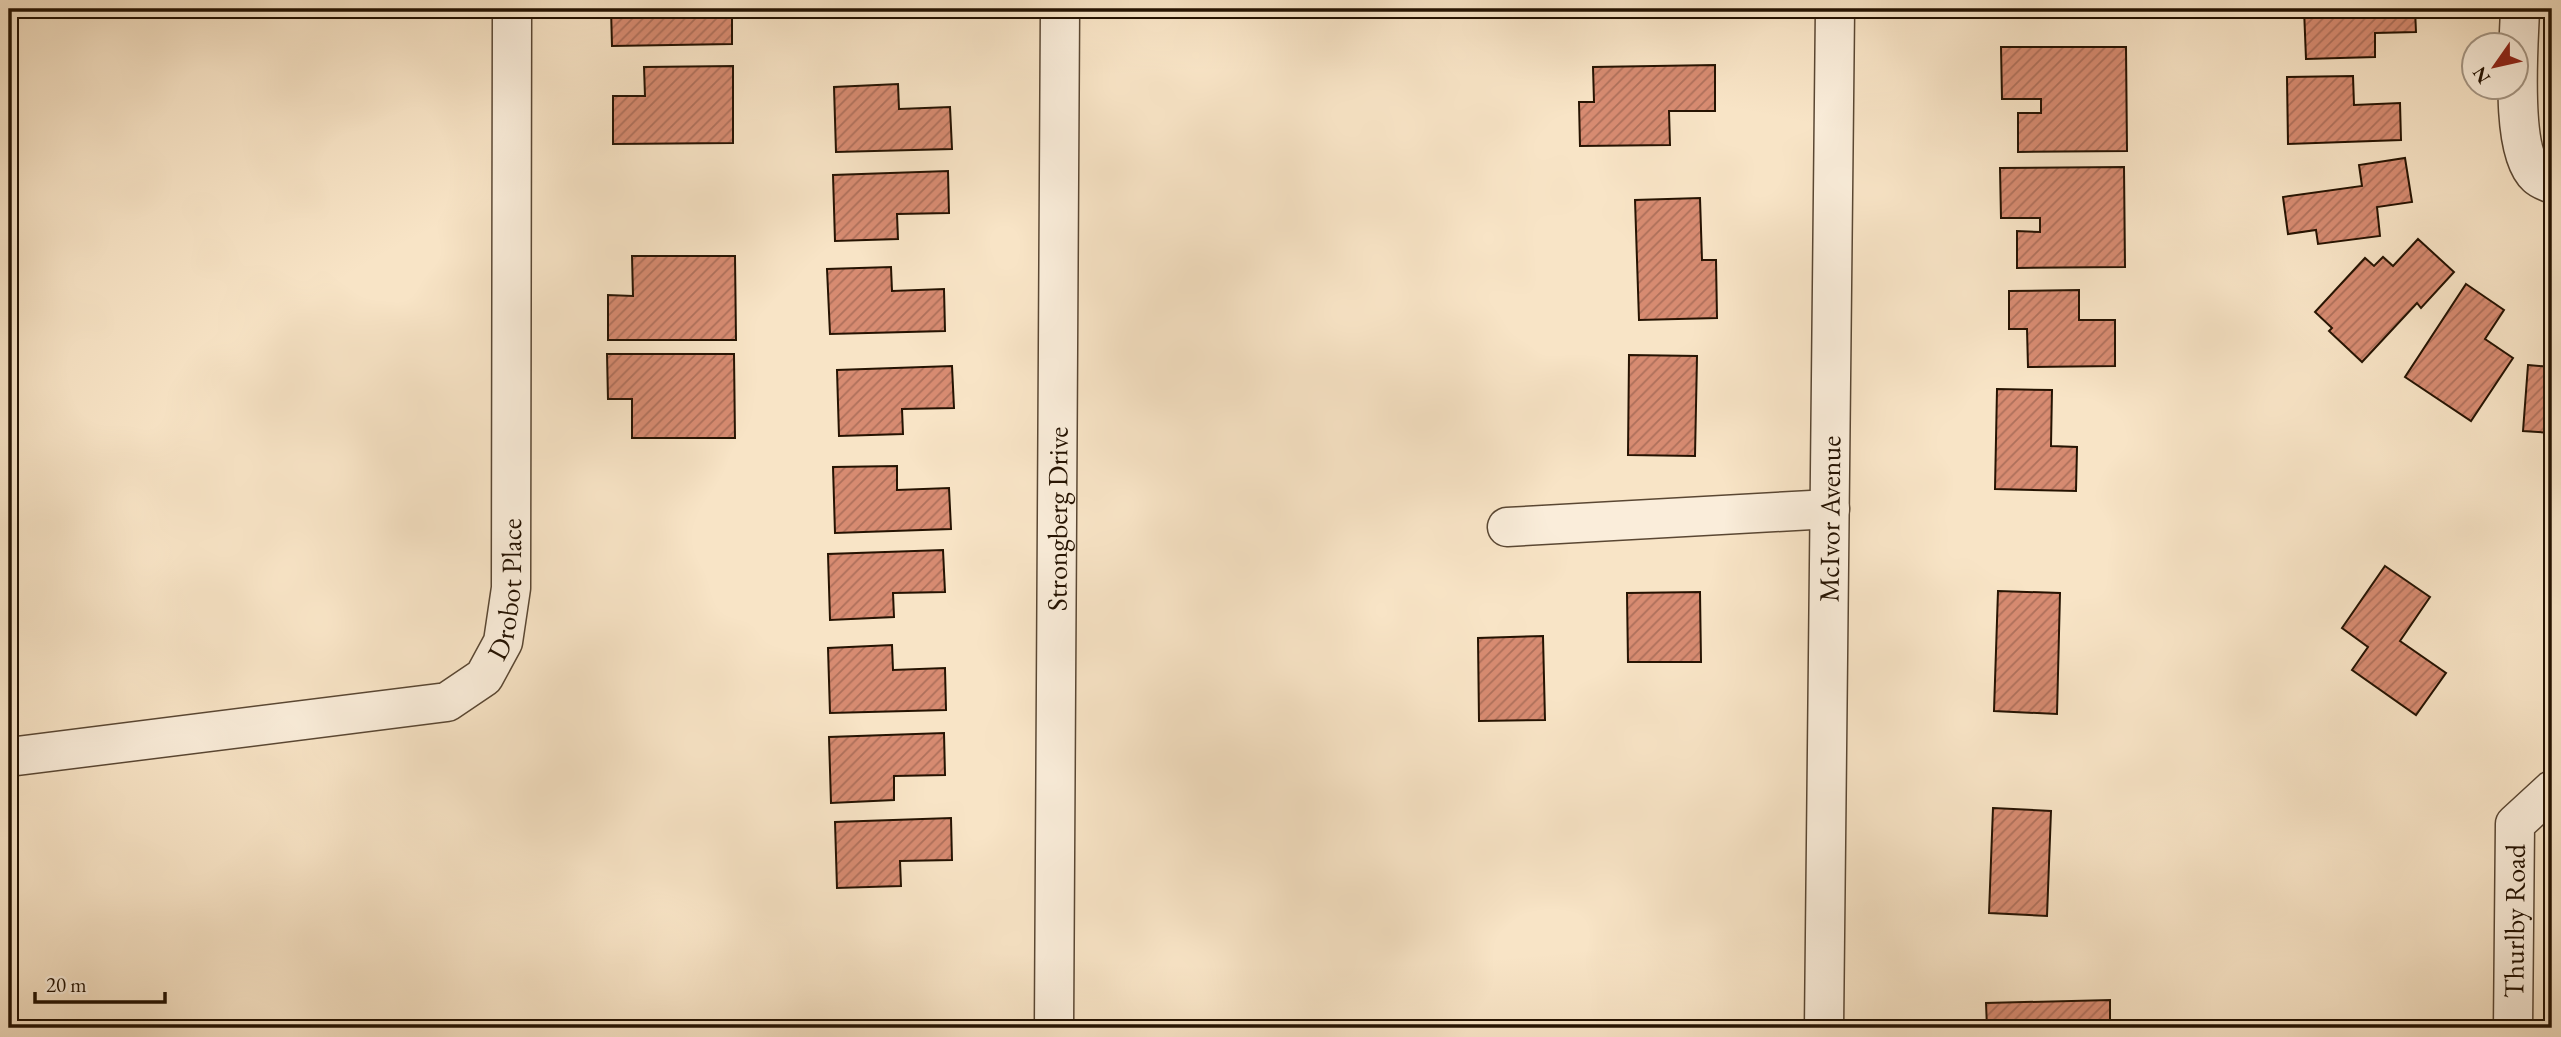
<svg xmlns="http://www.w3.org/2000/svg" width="2561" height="1037" viewBox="0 0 2561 1037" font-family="'EB Garamond',serif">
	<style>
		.building { fill: url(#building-hatch); stroke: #251302; stroke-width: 2 }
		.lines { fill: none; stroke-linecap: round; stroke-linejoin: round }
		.minor-casing { stroke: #5a4733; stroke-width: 41 }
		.path { stroke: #251302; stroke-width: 4.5; stroke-dasharray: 5 3.5; stroke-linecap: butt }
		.minor { stroke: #faedda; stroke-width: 38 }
		.labels { text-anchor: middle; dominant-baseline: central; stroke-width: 5; stroke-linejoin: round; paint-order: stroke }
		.street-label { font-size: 28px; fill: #251302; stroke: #faedda }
	</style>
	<defs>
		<pattern id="building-hatch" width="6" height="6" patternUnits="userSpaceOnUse" patternTransform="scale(1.75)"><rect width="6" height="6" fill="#d78b71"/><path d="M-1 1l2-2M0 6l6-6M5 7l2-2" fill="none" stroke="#ae705b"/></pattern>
	</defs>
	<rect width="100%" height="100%" fill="#f8e4c6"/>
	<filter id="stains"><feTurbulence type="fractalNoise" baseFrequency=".00286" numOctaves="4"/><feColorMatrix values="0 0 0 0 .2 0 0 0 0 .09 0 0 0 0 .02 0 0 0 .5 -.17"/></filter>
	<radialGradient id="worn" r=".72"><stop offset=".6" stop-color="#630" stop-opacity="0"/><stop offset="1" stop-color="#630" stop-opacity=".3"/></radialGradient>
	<g class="building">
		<path d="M 611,9 L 732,9 L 732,44 L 612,46 Z"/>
		<path d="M 2304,9 L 2415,9 L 2416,32 L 2375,33 L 2375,57 L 2306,59 Z"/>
		<path d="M 2001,47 L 2126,47 L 2127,151 L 2018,152 L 2018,113 L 2041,113 L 2041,99 L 2002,99 Z"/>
		<path d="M 1715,65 L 1715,111 L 1669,111 L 1670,145 L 1580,146 L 1579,102 L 1594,102 L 1593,67 Z"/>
		<path d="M 733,66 L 733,143 L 613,144 L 613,96 L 645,96 L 644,67 Z"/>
		<path d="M 2353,76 L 2354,105 L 2400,103 L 2401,140 L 2288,144 L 2287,77 Z"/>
		<path d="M 898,84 L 899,109 L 950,107 L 952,149 L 836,152 L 834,87 Z"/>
		<path d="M 2405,158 L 2412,202 L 2377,207 L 2380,236 L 2318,244 L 2316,230 L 2288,234 L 2283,197 L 2362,186 L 2359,165 Z"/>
		<path d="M 2124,167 L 2125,267 L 2017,268 L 2017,231 L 2040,232 L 2040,218 L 2001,218 L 2000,168 Z"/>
		<path d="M 948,171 L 949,213 L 897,214 L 898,239 L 835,241 L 833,175 Z"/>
		<path d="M 1700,198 L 1702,260 L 1716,260 L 1717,318 L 1639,320 L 1635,200 Z"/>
		<path d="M 2418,239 L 2454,272 L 2421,308 L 2417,303 L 2362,362 L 2329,331 L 2332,328 L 2315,312 L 2365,258 L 2374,266 L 2383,257 L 2393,266 Z"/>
		<path d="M 632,256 L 735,256 L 736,340 L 608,340 L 608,295 L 633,296 Z"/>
		<path d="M 891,267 L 892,291 L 944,289 L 945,331 L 830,334 L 827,269 Z"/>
		<path d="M 2466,284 L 2504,310 L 2485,339 L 2513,358 L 2471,421 L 2405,377 Z"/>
		<path d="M 2079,290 L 2079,320 L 2115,320 L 2115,366 L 2028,367 L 2027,329 L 2009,329 L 2009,291 Z"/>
		<path d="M 607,354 L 734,354 L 735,438 L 632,438 L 632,399 L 608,399 Z"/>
		<path d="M 1629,355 L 1697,356 L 1695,456 L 1628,455 Z"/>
		<path d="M 2528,365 L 2552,367 L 2552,433 L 2523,431 Z"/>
		<path d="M 952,366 L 954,408 L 902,409 L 903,434 L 839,436 L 837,370 Z"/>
		<path d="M 1997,389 L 2052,390 L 2051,446 L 2077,447 L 2076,491 L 1995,489 Z"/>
		<path d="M 897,466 L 897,490 L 949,488 L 951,529 L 835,533 L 833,467 Z"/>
		<path d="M 943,550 L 945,592 L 893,593 L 894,617 L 830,620 L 828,554 Z"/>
		<path d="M 2385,566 L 2430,597 L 2400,641 L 2446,673 L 2416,715 L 2352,670 L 2368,647 L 2342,628 Z"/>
		<path d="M 1998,591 L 2060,593 L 2057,714 L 1994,711 Z"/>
		<path d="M 1700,592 L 1701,662 L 1628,662 L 1627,593 Z"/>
		<path d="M 1543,636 L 1545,720 L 1479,721 L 1478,638 Z"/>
		<path d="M 892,645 L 893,670 L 945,668 L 946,710 L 830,713 L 828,648 Z"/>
		<path d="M 944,733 L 945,775 L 894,776 L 894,800 L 831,803 L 829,737 Z"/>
		<path d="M 1993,808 L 2051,811 L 2047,916 L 1989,913 Z"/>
		<path d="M 951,818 L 952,860 L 900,861 L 901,886 L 837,888 L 835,822 Z"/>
		<path d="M 2110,1000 L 2110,1028 L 1987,1028 L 1986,1003 Z"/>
	</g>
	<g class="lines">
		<g class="minor-casing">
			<g id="minor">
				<path d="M 2520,9 C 2519,46 2509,151 2537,176 C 2541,180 2548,182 2552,184"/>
				<path d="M 1507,527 L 1830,509"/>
				<path id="s1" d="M 9,757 L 447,702 L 484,677 L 503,642 L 511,588 L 512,9"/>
				<path id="s2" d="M 1054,1028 L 1060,9"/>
				<path id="s3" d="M 1824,1028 L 1835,9"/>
				<path id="s4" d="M 2513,1028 L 2515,824 L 2552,790"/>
			</g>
		</g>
		<path class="path" d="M 9,691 L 19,691"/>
		<use href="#minor" class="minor"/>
	</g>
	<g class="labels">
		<g class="street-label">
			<text stroke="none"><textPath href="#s2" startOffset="509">Strongberg Drive</textPath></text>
			<text stroke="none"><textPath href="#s3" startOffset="509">McIvor Avenue</textPath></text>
			<text stroke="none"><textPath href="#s1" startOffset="579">Drobot Place</textPath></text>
			<text stroke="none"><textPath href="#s4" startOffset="107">Thurlby Road</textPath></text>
		</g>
	</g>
	<rect width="2561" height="1037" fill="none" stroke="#f8e4c6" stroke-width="35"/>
	<rect x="10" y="10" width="2540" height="1016" fill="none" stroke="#251302" stroke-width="3.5"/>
	<rect x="18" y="18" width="2526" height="1002" fill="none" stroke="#251302" stroke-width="2"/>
	<g transform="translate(2495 66) rotate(236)"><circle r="33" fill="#faedda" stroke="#a59684" stroke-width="2"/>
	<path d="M0-5L12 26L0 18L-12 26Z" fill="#8f2418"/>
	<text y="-10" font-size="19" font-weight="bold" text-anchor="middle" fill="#251302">N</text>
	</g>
	<path d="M35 992v10h130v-10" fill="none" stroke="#251302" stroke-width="3.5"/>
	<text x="46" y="992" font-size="21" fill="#251302" stroke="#faedda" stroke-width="5" paint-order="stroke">20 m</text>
	<rect width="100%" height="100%" filter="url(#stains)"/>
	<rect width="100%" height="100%" fill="url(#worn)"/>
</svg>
